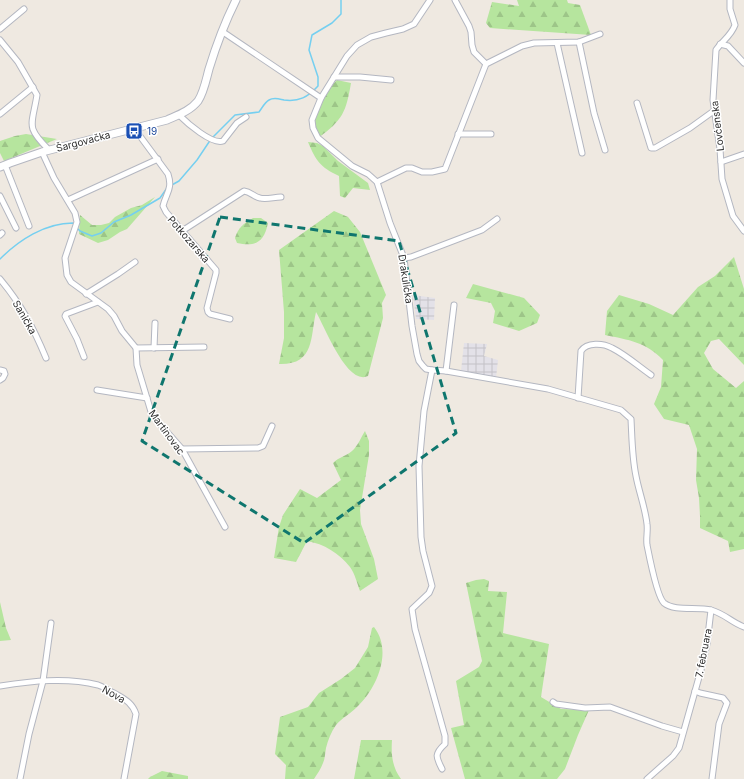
<svg xmlns="http://www.w3.org/2000/svg" width="744" height="779" viewBox="0 0 744 779" font-family="Inter,sans-serif">
	<style>
		.industrial { fill: url(#industrial-grid) }
		.forest { fill: url(#forest-firs) }
		.lines { fill: none; stroke-linecap: round; stroke-linejoin: round }
		.stream { stroke: #75cff0; stroke-width: 1.5 }
		.street-casing { stroke: #b4b7c1; stroke-width: 7 }
		.secondary-casing { stroke: #b4b7c1; stroke-width: 9 }
		.street { stroke: #fff; stroke-width: 5 }
		.secondary { stroke: #fff; stroke-width: 7 }
		.marked { fill: none; stroke: #0f766e; stroke-width: 3; stroke-dasharray: 8 5; stroke-linejoin: round }
		.labels { text-anchor: middle; dominant-baseline: central; stroke-width: 3; stroke-linejoin: round; paint-order: stroke }
		.street-label { font-size: 10px; fill: #2e2e2e; stroke: #fff }
		.transit-label { font-size: 10px; fill: #164399; stroke: #fff; text-anchor: start }
	</style>
	<defs>
		<pattern id="industrial-grid" width="8" height="8" patternUnits="userSpaceOnUse"><rect width="8" height="8" fill="#e3e1e8"/><path d="M0 4h8M4 0v8" fill="none" stroke="#c3c1c7"/></pattern>
		<pattern id="forest-firs" width="22" height="20" patternUnits="userSpaceOnUse"><rect width="22" height="20" fill="#b6e59e"/><path d="M5 1l3.5 6h-7zM16 11l3.5 6h-7z" fill="#9dc588"/></pattern>
	</defs>
	<rect width="100%" height="100%" fill="#efe9e1"/>
	<g class="industrial">
		<path d="M 413,295 L 435,298 L 434,320 L 416,319 Z"/>
		<path d="M 464,343 L 487,344 L 484,356 L 498,360 L 496,378 L 461,371 Z"/>
	</g>
	<g class="forest">
		<path d="M 517,0 L 567,0 L 568,3 L 580,5 L 591,35 L 490,28 L 486,23 L 492,2 L 519,6 Z"/>
		<path d="M 337,80 L 351,83 C 346,112 343,120 318,138 C 317,135 314,132 314,129 C 309,114 327,90 337,80 Z"/>
		<path d="M 26,134 L 57,139 L 4,161 L 0,153 L 0,141 L 15,136 Z"/>
		<path d="M 308,142 L 317,143 L 323,146 L 338,161 L 368,183 L 370,190 L 353,188 L 345,198 L 340,196 L 339,176 C 320,167 316,161 308,142 Z"/>
		<path d="M 155,197 L 127,229 L 120,232 L 108,240 L 98,243 L 79,234 L 80,215 L 92,225 L 101,225 L 109,223 L 115,217 L 131,208 L 142,205 Z"/>
		<path d="M 334,211 L 348,217 L 360,232 L 386,295 L 382,303 L 383,318 L 368,376 C 347,386 325,327 316,312 C 310,338 315,365 279,364 L 284,338 L 284,312 L 279,250 Z"/>
		<path d="M 253,218 L 261,218 L 268,223 C 264,242 256,247 237,243 L 235,238 C 238,228 243,224 253,218 Z"/>
		<path d="M 734,257 L 744,289 L 744,365 L 719,339 L 711,341 L 704,353 L 713,369 L 736,388 L 744,381 L 744,549 L 730,552 L 728,541 L 700,528 L 700,516 L 699,498 L 696,480 L 697,449 L 689,425 L 664,419 L 654,404 L 661,387 L 663,360 C 646,342 629,340 605,335 L 607,311 L 619,295 L 649,304 L 673,315 L 698,287 L 715,276 Z"/>
		<path d="M 473,284 L 524,298 L 540,315 L 537,323 L 519,331 L 493,323 L 495,311 L 491,303 L 466,298 Z"/>
		<path d="M 365,431 L 369,441 L 369,455 L 360,510 L 361,524 L 374,559 L 378,579 L 360,591 C 357,583 355,574 350,567 C 339,553 324,544 307,541 L 296,562 L 274,558 L 279,527 L 283,515 L 300,489 L 317,498 L 341,480 L 333,463 C 339,457 346,456 352,451 C 358,446 361,437 365,431 Z"/>
		<path d="M 484,579 L 489,581 L 488,591 L 507,592 L 503,633 L 549,644 L 541,697 L 561,709 L 589,710 L 578,735 L 565,769 L 557,779 L 465,779 L 451,728 L 464,725 L 456,681 L 479,667 L 482,661 L 466,583 L 476,580 Z"/>
		<path d="M 0,602 L 6,628 L 11,640 L 0,641 Z"/>
		<path d="M 374,627 C 393,651 377,688 357,707 C 350,714 342,718 336,725 C 331,732 328,740 326,748 C 325,753 325,759 323,763 C 321,769 317,774 314,779 L 285,779 L 286,765 L 275,754 L 280,717 L 308,707 L 319,693 L 341,679 L 355,668 L 368,647 L 372,628 Z"/>
		<path d="M 361,740 L 392,740 C 391,754 392,767 401,779 L 354,779 Z"/>
		<path d="M 162,771 L 188,776 L 188,779 L 148,779 L 150,777 Z"/>
	</g>
	<g class="lines">
		<g class="stream">
			<path d="M 170,186 L 179,181 L 197,160 L 211,139 L 235,115 L 259,112 C 262,108 265,102 269,100 C 274,97 279,99 284,100 C 299,102 308,97 318,86 L 318,77 L 309,50 L 312,35 L 332,23 L 341,14 L 341,0"/>
			<path d="M 77,228 L 80,231 L 92,236 L 101,233 L 114,222 L 131,215 L 160,198 L 167,188"/>
			<path d="M 0,259 C 19,240 45,223 73,223 L 75,225"/>
		</g>
		<g class="street-casing">
			<g id="street">
				<path d="M 430,0 L 414,24 L 403,29 L 386,33 L 371,37 L 357,45 L 347,56 L 321,98 L 312,120 L 313,128 L 318,138 L 352,166 L 368,174 L 377,182 L 390,223 L 404,258 L 412,326 L 417,354 L 419,361 L 423,366 L 426,369 L 432,370 L 424,411 L 419,466 L 421,537 L 423,551 L 432,586 L 429,593 L 412,609 L 415,629 L 445,736 L 445,744 C 434,754 436,757 442,769"/>
				<path d="M 455,0 L 469,26 L 471,32 L 472,45 L 474,52 L 486,64"/>
				<path d="M 730,0 L 730,9 L 735,25 C 731,36 722,41 716,50 L 713,100 L 720,149 L 722,179 L 733,216 L 744,231"/>
				<path d="M 0,29 L 24,9"/>
				<path d="M 223,32 L 321,98"/>
				<path d="M 0,40 L 18,62 L 37,95 C 32,126 25,126 49,150"/>
				<path d="M 579,42 L 594,113 L 605,150"/>
				<path d="M 557,43 L 582,153"/>
				<path d="M 720,44 L 728,46 L 744,63"/>
				<path d="M 334,77 L 360,77 L 391,80"/>
				<path d="M 637,103 L 651,148 L 655,148 L 690,128 L 715,110"/>
				<path d="M 0,114 L 33,87"/>
				<path d="M 179,115 C 187,123 212,145 223,141 L 237,123 L 246,117"/>
				<path d="M 134,128 L 168,174 C 173,189 166,193 163,206 L 166,212 L 216,270 L 216,273 L 207,308 L 208,312 L 210,314 L 230,319"/>
				<path d="M 458,134 L 491,134"/>
				<path d="M 42,152 L 54,178 L 75,213 L 77,222 L 65,258 L 67,275 L 71,282 L 108,309 L 114,316 L 122,331 L 136,348 L 137,365 L 152,415 L 182,449 L 225,527"/>
				<path d="M 721,162 L 744,154"/>
				<path d="M 5,165 L 29,226"/>
				<path d="M 377,182 L 406,168 L 412,168 L 422,172 L 432,172 L 445,169 L 486,64 L 522,46 L 534,43 L 579,42 L 600,34"/>
				<path d="M 0,196 L 16,228"/>
				<path d="M 68,200 L 158,159"/>
				<path d="M 182,231 L 244,191 C 251,192 254,197 260,198 C 266,200 274,197 281,197"/>
				<path d="M 0,235 L 2,233"/>
				<path d="M 404,258 L 411,257 L 482,230 L 497,219"/>
				<path d="M 0,279 C 21,304 33,327 46,358"/>
				<path d="M 86,294 L 118,274 L 135,262"/>
				<path d="M 136,348 L 204,347"/>
				<path d="M 154,348 L 155,323"/>
				<path d="M 84,357 L 77,339 L 65,316 L 66,314 L 98,302"/>
				<path d="M 0,370 L 4,371 L 5,374 L 3,378 L 0,380"/>
				<path d="M 432,370 L 446,371 L 548,389 L 621,410 L 631,419 C 632,438 632,457 636,476 C 639,492 645,507 647,524 C 648,531 646,538 647,545 C 649,555 657,597 664,603 C 675,612 698,606 711,610"/>
				<path d="M 446,371 L 454,305"/>
				<path d="M 97,390 L 147,398"/>
				<path d="M 578,398 L 581,351 C 587,342 603,343 612,348 C 626,355 638,366 651,375"/>
				<path d="M 182,449 L 258,448 L 263,446 L 272,426"/>
				<path d="M 0,686 C 32,681 66,677 98,685 C 104,687 109,691 114,693 C 124,699 132,702 136,714 L 124,779"/>
				<path d="M 695,691 L 700,693 L 723,698 L 727,703 L 719,724 L 712,779"/>
				<path d="M 553,702 L 556,704 L 585,708 L 610,707 L 662,726 L 683,732"/>
				<path d="M 20,779 L 29,734 L 43,681 L 51,623"/>
				<path d="M 647,779 L 673,756 L 679,748 L 701,670 L 707,644 L 711,610 C 725,614 731,622 744,627"/>
			</g>
		</g>
		<g class="secondary-casing">
			<path id="secondary" d="M 0,167 L 10,163 L 42,152 L 167,120 C 178,115 190,111 198,101 C 204,92 206,80 209,69 C 216,46 225,22 236,0"/>
		</g>
		<use href="#street" class="street"/>
		<use href="#secondary" class="secondary"/>
	</g>
	<path class="marked" d="M 220,217 L 399,241 L 456,433 L 304,543 L 142,441 Z"/>
	<defs>
		<g id="bus-square" transform="scale(0.9)"><rect x="-9" y="-9" width="18" height="18" rx="4" fill="#1a4fb4" stroke="#fff"/><path d="M-5-6H5V4H4V6H2V4H-2V6H-4V4H-5ZM-3.5-4V0h7V-4ZM-3.5 1.2v1.5H-2V1.2ZM2 1.2v1.5H3.5V1.2Z" fill="#fff"/></g>
	</defs>
	<g fill-rule="evenodd">
		<use href="#bus-square" x="134" y="131"/>
	</g>
	<g class="labels">
		<g class="street-label">
			<text transform="translate(717 126) rotate(-97)">Lovćenska</text>
			<text transform="translate(83 141) rotate(-15)">Šargovačka</text>
			<text transform="translate(189 239) rotate(49)">Potkozarska</text>
			<text transform="translate(406 279) rotate(81)">Drakulićka</text>
			<text transform="translate(25 317) rotate(60)">Sanička</text>
			<text transform="translate(167 432) rotate(54)">Martinovac</text>
			<text transform="translate(703 653) rotate(-79)">7. februara</text>
			<text transform="translate(114 694) rotate(29)">Nova</text>
		</g>
		<g class="transit-label">
			<text x="147" y="131">19</text>
		</g>
	</g>
</svg>
